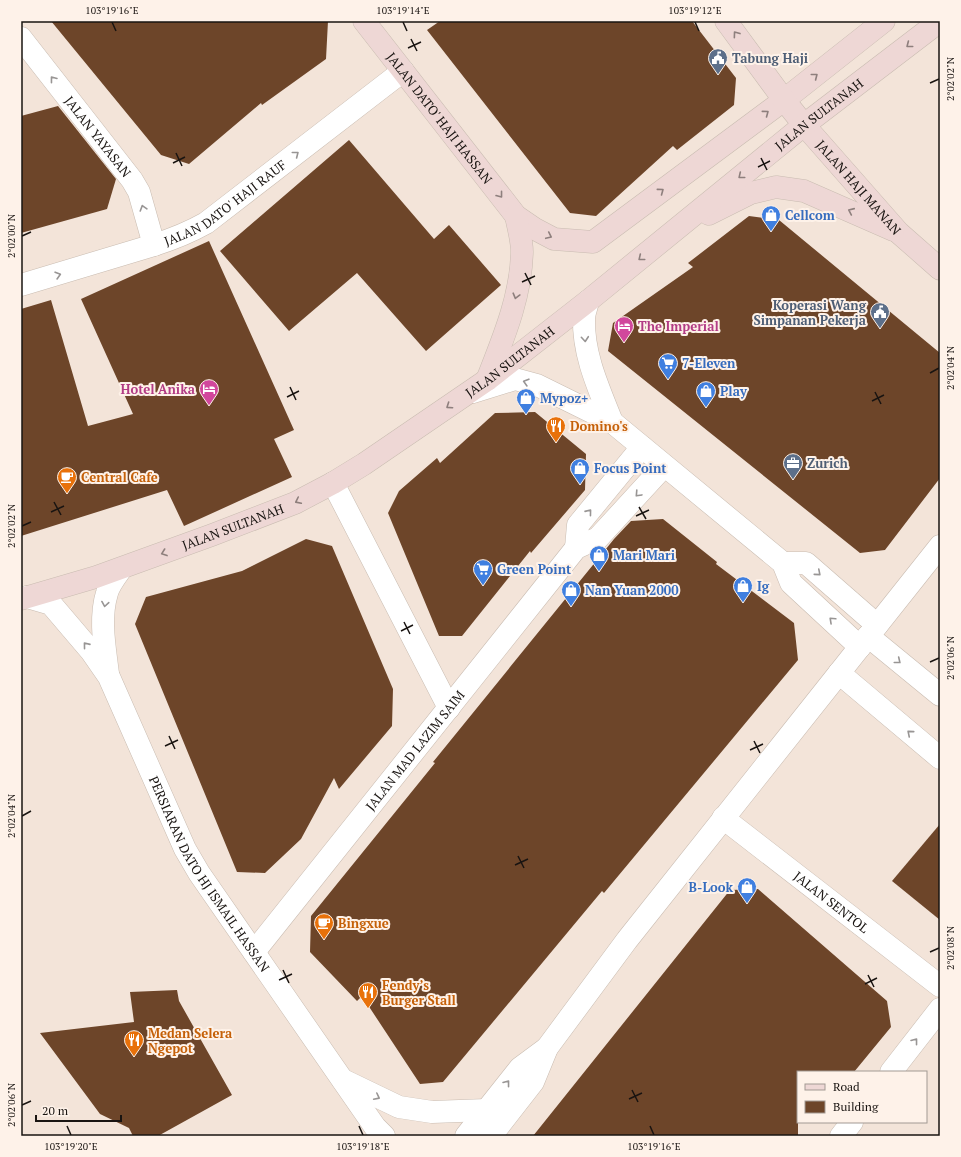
<svg xmlns="http://www.w3.org/2000/svg" width="961" height="1157" viewBox="0 0 961 1157" font-family="'PT Serif',serif">
	<style>
		.building { fill: #6d4529 }
		.lines { fill: none; stroke-linecap: round; stroke-linejoin: round }
		.street-casing { stroke: #c9bcb1; stroke-width: 23 }
		.secondary-casing { stroke: #c9bcb1; stroke-width: 23 }
		.street { stroke: #fff; stroke-width: 22 }
		.secondary { stroke: #eed7d5; stroke-width: 22 }
		.oneway { stroke: #8e7f7d }
		.oneway2 { stroke: #989594 }
		.ticks { fill: none; stroke: #191411; stroke-width: 1.5 }
		.labels { text-anchor: middle; dominant-baseline: central; stroke-width: 4; stroke-linejoin: round; paint-order: stroke }
		.service-label { font-size: 13px; font-weight: bold; fill: #4e5e75; stroke: #fef2e9; text-anchor: start }
		.street-label { font-size: 13px; fill: #191411; stroke: #fef2e9 }
		.shop-label { font-size: 13px; font-weight: bold; fill: #366cbe; stroke: #fef2e9; text-anchor: start }
		.hotel-label { font-size: 13px; font-weight: bold; fill: #b23c85; stroke: #fef2e9; text-anchor: start }
		.food-label { font-size: 13px; font-weight: bold; fill: #c56008; stroke: #fef2e9; text-anchor: start }
		.neatline { fill: none; stroke: #191411; stroke-width: 1.5 }
		.ticks-label { font-size: 10px; text-anchor: middle; fill: #191411 }
	</style>
	<rect width="100%" height="100%" fill="#f3e4d9"/>
	<g class="building">
		<path d="M 51,21 L 328,21 L 326,59 L 262,105 L 261,103 L 189,164 L 161,155 Z"/>
		<path d="M 440,21 L 692,21 L 736,78 L 734,105 L 677,150 L 673,146 L 596,216 L 570,213 L 427,30 Z"/>
		<path d="M 58,106 L 116,179 L 107,209 L 21,233 L 21,116 Z"/>
		<path d="M 349,140 L 434,239 L 449,225 L 501,285 L 426,351 L 357,273 L 289,331 L 220,251 Z"/>
		<path d="M 749,216 L 779,220 L 940,353 L 940,478 L 885,550 L 860,553 L 608,351 L 613,323 L 693,267 L 688,263 Z"/>
		<path d="M 209,241 L 294,430 L 274,439 L 292,477 L 184,526 L 167,490 L 21,536 L 21,309 L 51,300 L 88,426 L 133,414 L 81,299 Z"/>
		<path d="M 535,412 L 586,454 L 585,490 L 531,553 L 530,551 L 462,636 L 439,636 L 388,513 L 399,491 L 437,458 L 440,463 L 495,413 Z"/>
		<path d="M 663,519 L 717,562 L 716,564 L 794,623 L 798,660 L 604,893 L 602,891 L 443,1082 L 420,1084 L 362,996 L 357,1001 L 310,952 L 311,916 L 435,763 L 433,762 L 614,539 L 631,521 Z"/>
		<path d="M 306,539 L 332,546 L 393,689 L 392,726 L 339,789 L 334,778 L 301,839 L 265,873 L 237,872 L 135,624 L 146,597 L 242,571 Z"/>
		<path d="M 940,824 L 940,920 L 892,881 Z"/>
		<path d="M 758,889 L 887,1001 L 891,1027 L 854,1072 L 798,1072 L 798,1136 L 533,1136 L 730,890 Z"/>
		<path d="M 177,990 L 179,1001 L 232,1095 L 158,1136 L 133,1136 L 129,1128 L 100,1114 L 40,1033 L 134,1022 L 130,992 Z"/>
	</g>
	<g class="lines">
		<g class="street-casing">
			<g id="street">
				<path id="s1" d="M 21,38 L 132,180 L 139,192 L 154,245"/>
				<path id="s2" d="M 21,285 L 154,245 C 173,239 190,232 206,223 L 403,71"/>
				<path d="M 588,301 C 587,307 584,313 584,319 C 583,355 599,389 612,422"/>
				<path d="M 473,392 L 515,379 L 537,385 L 612,422 L 783,563 L 791,583 L 860,647"/>
				<path d="M 333,483 L 449,708"/>
				<path d="M 576,548 L 578,525 L 642,447"/>
				<path d="M 783,563 L 806,563 L 877,625"/>
				<path id="s3" d="M 27,597 L 51,604 L 91,651 L 109,677 L 185,849 L 199,873 L 375,1127 L 384,1136"/>
				<path d="M 868,636 L 940,695"/>
				<path d="M 839,673 L 940,758"/>
				<path d="M 108,674 C 105,648 99,619 107,593 C 109,585 116,576 121,569"/>
				<path id="s4" d="M 723,818 L 940,986"/>
				<path id="s5" d="M 254,952 L 576,548 L 598,538 L 664,466"/>
				<path d="M 891,1072 L 940,1009"/>
				<path d="M 343,1080 L 399,1107 L 432,1112 L 487,1110"/>
				<path d="M 466,1136 L 520,1068 L 547,1048"/>
				<path d="M 491,1136 L 533,1082 L 547,1048 L 627,940 L 940,546"/>
				<path d="M 841,1136 L 852,1122"/>
			</g>
		</g>
		<g class="secondary-casing">
			<g id="secondary">
				<path id="s6" d="M 364,21 L 516,216 L 535,229 L 554,239 L 593,242 L 784,100 L 884,21"/>
				<path id="s7" d="M 726,21 L 784,100 L 804,125 L 899,233 L 940,269"/>
				<path d="M 709,214 L 751,193 L 776,187 L 804,191 L 893,230"/>
				<path d="M 487,380 C 503,339 521,297 522,252 C 522,240 518,227 516,216"/>
				<path id="s8" d="M 21,599 L 96,577 L 212,535 L 295,503 L 333,483 L 364,464 L 487,380 L 588,301 L 804,125 L 940,21"/>
			</g>
		</g>
		<use href="#street" class="street"/>
		<use href="#secondary" class="secondary"/>
	</g>
	<defs><path id="oneway-chevron" d="M-2-3.5L2.5 0L-2 3.5" fill="none" stroke-width="1.6" stroke-linecap="round" stroke-linejoin="round"/></defs>
	<g class="oneway">
		<use href="#oneway-chevron" transform="translate(736 34) rotate(-126)"/>
		<use href="#oneway-chevron" transform="translate(909 45) rotate(142)"/>
		<use href="#oneway-chevron" transform="translate(815 76) rotate(-38)"/>
		<use href="#oneway-chevron" transform="translate(766 113) rotate(-37)"/>
		<use href="#oneway-chevron" transform="translate(741 176) rotate(141)"/>
		<use href="#oneway-chevron" transform="translate(661 191) rotate(-37)"/>
		<use href="#oneway-chevron" transform="translate(500 195) rotate(52)"/>
		<use href="#oneway-chevron" transform="translate(851 211) rotate(-156)"/>
		<use href="#oneway-chevron" transform="translate(549 236) rotate(25)"/>
		<use href="#oneway-chevron" transform="translate(641 258) rotate(141)"/>
		<use href="#oneway-chevron" transform="translate(516 296) rotate(105)"/>
		<use href="#oneway-chevron" transform="translate(449 406) rotate(146)"/>
		<use href="#oneway-chevron" transform="translate(298 501) rotate(154)"/>
		<use href="#oneway-chevron" transform="translate(164 553) rotate(160)"/>
	</g>
	<g class="oneway2">
		<use href="#oneway-chevron" transform="translate(53 79) rotate(-128)"/>
		<use href="#oneway-chevron" transform="translate(296 154) rotate(-38)"/>
		<use href="#oneway-chevron" transform="translate(143 208) rotate(-107)"/>
		<use href="#oneway-chevron" transform="translate(58 275) rotate(-16)"/>
		<use href="#oneway-chevron" transform="translate(585 339) rotate(85)"/>
		<use href="#oneway-chevron" transform="translate(526 382) rotate(-164)"/>
		<use href="#oneway-chevron" transform="translate(638 494) rotate(133)"/>
		<use href="#oneway-chevron" transform="translate(589 512) rotate(-51)"/>
		<use href="#oneway-chevron" transform="translate(818 573) rotate(41)"/>
		<use href="#oneway-chevron" transform="translate(105 604) rotate(99)"/>
		<use href="#oneway-chevron" transform="translate(832 620) rotate(-137)"/>
		<use href="#oneway-chevron" transform="translate(86 645) rotate(-129)"/>
		<use href="#oneway-chevron" transform="translate(898 661) rotate(39)"/>
		<use href="#oneway-chevron" transform="translate(910 733) rotate(-140)"/>
		<use href="#oneway-chevron" transform="translate(915 1041) rotate(-52)"/>
		<use href="#oneway-chevron" transform="translate(507 1083) rotate(-52)"/>
		<use href="#oneway-chevron" transform="translate(377 1097) rotate(27)"/>
	</g>
	<path class="ticks" d="M 112,22 L 116,31M 403,22 L 407,31M 695,22 L 699,31M 411,39 L 417,51M 408,48 L 421,42M 930,83 L 939,79M 176,153 L 182,166M 761,158 L 767,170M 173,163 L 185,157M 758,167 L 770,161M 22,236 L 31,232M 525,273 L 531,285M 522,282 L 535,276M 930,373 L 939,368M 290,387 L 296,400M 875,392 L 881,404M 287,397 L 299,391M 872,401 L 884,395M 54,502 L 61,515M 639,507 L 646,519M 51,512 L 64,506M 636,516 L 649,510M 22,526 L 31,522M 404,622 L 410,634M 401,631 L 413,625M 930,662 L 939,658M 169,736 L 175,749M 754,741 L 760,753M 165,746 L 178,740M 750,750 L 763,744M 22,816 L 31,811M 518,856 L 524,868M 515,865 L 528,859M 930,952 L 939,948M 283,970 L 289,983M 868,975 L 874,987M 279,980 L 292,974M 865,984 L 877,978M 632,1090 L 638,1102M 629,1099 L 642,1093M 22,1105 L 31,1101M 67,1126 L 71,1135M 359,1126 L 363,1135M 650,1126 L 654,1135"/>
	<defs>
		<g id="civic-pin" transform="scale(1)"><path d="M0 17L-7.5 6A9.5 9.5 0 1 1 7.5 6Z" fill="#5c6f8a" stroke="#fef2e9"/><path d="M-.6-6.5H3V-4.5H.6V-3L4-1V1h2V6H-6V1h2V-1L-.6-3ZM-1.2 2.5V6h2.4V2.5Z" fill="#fff"/></g>
		<g id="shop-pin" transform="scale(1)"><path d="M0 17L-7.5 6A9.5 9.5 0 1 1 7.5 6Z" fill="#3f7fe0" stroke="#fef2e9"/><path d="M-5-2.5h2.3a2.7 3.5 0 0 1 5.4 0H5L5.5 6h-11ZM-1.5-2.5h3a1.5 2.3 0 0 0-3 0Z" fill="#fff"/></g>
		<g id="hotel-pin" transform="scale(1)"><path d="M0 17L-7.5 6A9.5 9.5 0 1 1 7.5 6Z" fill="#d1479c" stroke="#fef2e9"/><path d="M-6-4.5h1.5V1H6V5H4.5V3h-9V5H-6ZM-4 0a1.8 1.8 0 1 1 3.6 0ZM.5 0V-2.5h3Q6-2.5 6 0Z" fill="#fff"/></g>
		<g id="supermarket-pin" transform="scale(1)"><path d="M0 17L-7.5 6A9.5 9.5 0 1 1 7.5 6Z" fill="#3f7fe0" stroke="#fef2e9"/><path d="M-6-5.5h2.5l.6 2H6L4.5 2H-2.5L-4.4-4H-6ZM-1.5 3.2a1.3 1.3 0 1 0 .1 0ZM3 3.2a1.3 1.3 0 1 0 .1 0Z" fill="#fff"/></g>
		<g id="restaurant-pin" transform="scale(1)"><path d="M0 17L-7.5 6A9.5 9.5 0 1 1 7.5 6Z" fill="#e8710a" stroke="#fef2e9"/><path d="M-5-6h1v4h1v-4h1v4h1v-4h1v5L-1.5 .5V6h-2V.5L-5-1ZM5-6V6H3V1.5H1.5Q1.5-4 5-6Z" fill="#fff"/></g>
		<g id="office-pin" transform="scale(1)"><path d="M0 17L-7.5 6A9.5 9.5 0 1 1 7.5 6Z" fill="#5c6f8a" stroke="#fef2e9"/><path d="M-6-3h4V-5.5h4V-3h4V5H-6ZM-1-4.5V-3h2v-1.5ZM-6 0V1H6V0Z" fill="#fff"/></g>
		<g id="cafe-pin" transform="scale(1)"><path d="M0 17L-7.5 6A9.5 9.5 0 1 1 7.5 6Z" fill="#e8710a" stroke="#fef2e9"/><path d="M-5.5-4.5H6V0H3Q3 3.5 0 3.5H-2.5Q-5.5 3.5-5.5 0ZM3-3.2v2h1.7v-2ZM-6 4.5H4V6H-6Z" fill="#fff"/></g>
	</defs>
	<g fill-rule="evenodd">
		<use href="#civic-pin" x="718" y="58"/>
		<use href="#shop-pin" x="771" y="215"/>
		<use href="#civic-pin" x="880" y="312"/>
		<use href="#hotel-pin" x="624" y="326"/>
		<use href="#supermarket-pin" x="668" y="363"/>
		<use href="#hotel-pin" x="209" y="389"/>
		<use href="#shop-pin" x="706" y="391"/>
		<use href="#shop-pin" x="526" y="398"/>
		<use href="#restaurant-pin" x="556" y="426"/>
		<use href="#office-pin" x="793" y="463"/>
		<use href="#shop-pin" x="580" y="468"/>
		<use href="#cafe-pin" x="67" y="477"/>
		<use href="#shop-pin" x="599" y="555"/>
		<use href="#supermarket-pin" x="483" y="569"/>
		<use href="#shop-pin" x="743" y="586"/>
		<use href="#shop-pin" x="571" y="590"/>
		<use href="#shop-pin" x="747" y="887"/>
		<use href="#cafe-pin" x="324" y="923"/>
		<use href="#restaurant-pin" x="368" y="992"/>
		<use href="#restaurant-pin" x="134" y="1040"/>
	</g>
	<g class="labels">
		<g class="service-label">
			<text x="732" y="58">Tabung Haji</text>
			<text x="866" y="305" text-anchor="end">Koperasi Wang<tspan x="866" dy="15">Simpanan Pekerja</tspan></text>
			<text x="807" y="463">Zurich</text>
		</g>
		<g class="street-label">
			<text stroke="none"><textPath href="#s8" startOffset="944">JALAN SULTANAH</textPath></text>
			<text stroke="none"><textPath href="#s6" startOffset="123">JALAN DATO' HAJI HASSAN</textPath></text>
			<text stroke="none"><textPath href="#s1" startOffset="125">JALAN YAYASAN</textPath></text>
			<text stroke="none"><textPath href="#s7" startOffset="213">JALAN HAJI MANAN</textPath></text>
			<text stroke="none"><textPath href="#s2" startOffset="222">JALAN DATO' HAJI RAUF</textPath></text>
			<text stroke="none"><textPath href="#s8" startOffset="548">JALAN SULTANAH</textPath></text>
			<text stroke="none"><textPath href="#s8" startOffset="224">JALAN SULTANAH</textPath></text>
			<text stroke="none"><textPath href="#s5" startOffset="258">JALAN MAD LAZIM SAIM</textPath></text>
			<text stroke="none"><textPath href="#s3" startOffset="340">PERSIARAN DATO HJ ISMAIL HASSAN</textPath></text>
			<text stroke="none"><textPath href="#s4" startOffset="137">JALAN SENTOL</textPath></text>
		</g>
		<g class="shop-label">
			<text x="785" y="215">Cellcom</text>
			<text x="682" y="363">7-Eleven</text>
			<text x="720" y="391">Play</text>
			<text x="540" y="398">Mypoz+</text>
			<text x="594" y="468">Focus Point</text>
			<text x="613" y="555">Mari Mari</text>
			<text x="497" y="569">Green Point</text>
			<text x="757" y="586">Ig</text>
			<text x="585" y="590">Nan Yuan 2000</text>
			<text x="733" y="887" text-anchor="end">B-Look</text>
		</g>
		<g class="hotel-label">
			<text x="638" y="326">The Imperial</text>
			<text x="195" y="389" text-anchor="end">Hotel Anika</text>
		</g>
		<g class="food-label">
			<text x="570" y="426">Domino's</text>
			<text x="81" y="477">Central Cafe</text>
			<text x="338" y="923">Bingxue</text>
			<text x="382" y="985">Fendy’s<tspan x="382" dy="15">Burger Stall</tspan></text>
			<text x="148" y="1033">Medan Selera<tspan x="148" dy="15">Ngepot</tspan></text>
		</g>
	</g>
	<rect width="961" height="1157" fill="none" stroke="#fef2e9" stroke-width="44"/>
	<rect x="797" y="1071" width="130" height="52" fill="#fef2e9" stroke="#a29993"/>
	<rect x="805" y="1084" width="20" height="6" fill="#eed7d5" stroke="#a29993"/>
	<text x="833" y="1091" font-size="12" fill="#191411">Road</text>
	<rect x="805" y="1101" width="20" height="12" fill="#6d4529" stroke="#a29993"/>
	<text x="833" y="1111" font-size="12" fill="#191411">Building</text>
	<path d="M36 1115v6h85v-6" fill="none" stroke="#191411" stroke-width="2"/>
	<text x="42" y="1115" font-size="12" fill="#191411" stroke="#fef2e9" stroke-width="3" paint-order="stroke">20 m</text>
	<rect x="22" y="22" width="917" height="1113" class="neatline"/>
	<g class="ticks-label">
		<text x="112" y="14">103°19'16"E</text>
		<text x="403" y="14">103°19'14"E</text>
		<text x="695" y="14">103°19'12"E</text>
		<text transform="translate(950 79) rotate(-90)" y="4">2°02'02"N</text>
		<text transform="translate(11 236) rotate(-90)" y="4">2°02'00"N</text>
		<text transform="translate(950 368) rotate(-90)" y="4">2°02'04"N</text>
		<text transform="translate(11 526) rotate(-90)" y="4">2°02'02"N</text>
		<text transform="translate(950 658) rotate(-90)" y="4">2°02'06"N</text>
		<text transform="translate(11 816) rotate(-90)" y="4">2°02'04"N</text>
		<text transform="translate(950 948) rotate(-90)" y="4">2°02'08"N</text>
		<text transform="translate(11 1105) rotate(-90)" y="4">2°02'06"N</text>
		<text x="71" y="1150">103°19'20"E</text>
		<text x="363" y="1150">103°19'18"E</text>
		<text x="654" y="1150">103°19'16"E</text>
	</g>
</svg>
